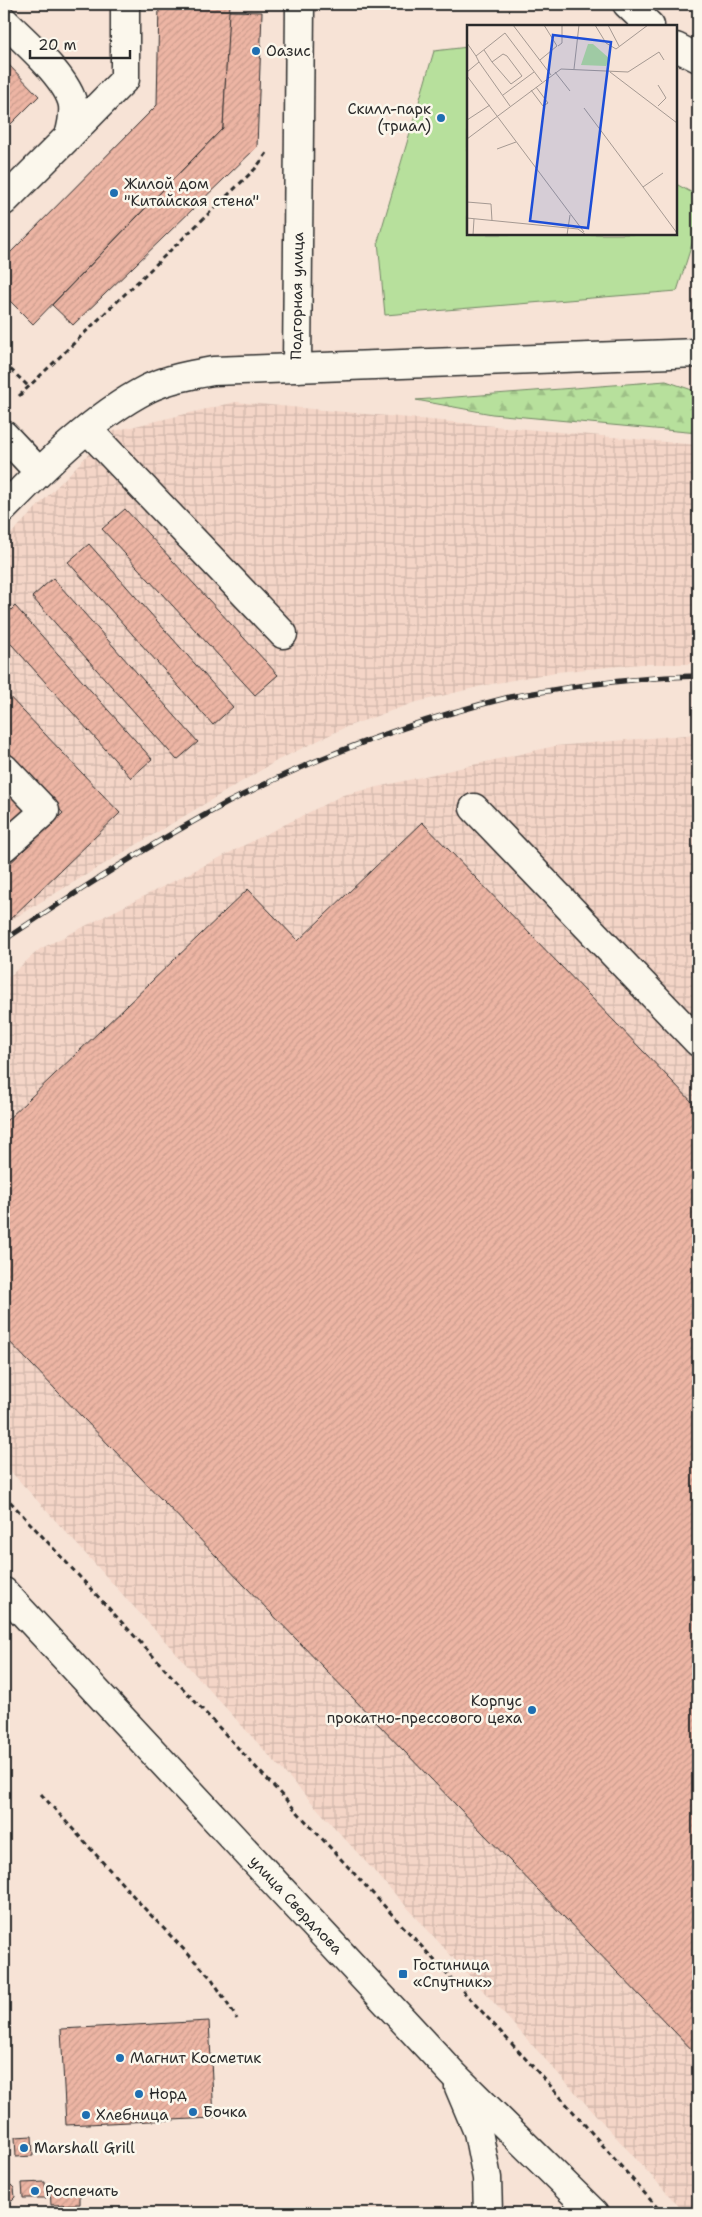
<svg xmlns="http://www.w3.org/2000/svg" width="702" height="2217" viewBox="0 0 702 2217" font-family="'Shantell Sans',sans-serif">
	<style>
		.industrial { fill: url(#industrial-grid) }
		.forest { fill: url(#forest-firs); stroke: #718664 }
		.green { fill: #b7e09c; stroke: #718664 }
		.building { fill: url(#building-hatch); stroke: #2b2b2b }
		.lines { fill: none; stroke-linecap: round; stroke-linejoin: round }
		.minor-casing { stroke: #2b2b2b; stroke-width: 31 }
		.path { stroke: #2b2b2b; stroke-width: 3; stroke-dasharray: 5 4; stroke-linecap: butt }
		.minor { stroke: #fbf7ec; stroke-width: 28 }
		.rail-casing { stroke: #2b2b2b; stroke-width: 5.5 }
		.rail { stroke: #fbf7ec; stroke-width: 4; stroke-dasharray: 11; stroke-linecap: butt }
		.poi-dot { fill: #1f6fb2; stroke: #fbf7ec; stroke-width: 2 }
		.labels { text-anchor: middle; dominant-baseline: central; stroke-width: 5; stroke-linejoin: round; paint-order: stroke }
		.poi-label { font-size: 15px; fill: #2b2b2b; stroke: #fbf7ec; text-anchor: start }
		.street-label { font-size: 15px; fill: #2b2b2b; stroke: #fbf7ec }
		.inset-road { fill: none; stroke: #a59992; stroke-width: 1 }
		.view { fill: #1d4ed8; fill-opacity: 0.15; stroke: #1d4ed8; stroke-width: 2.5 }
		.inset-edge { fill: none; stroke: #2b2b2b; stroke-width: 2.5 }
	</style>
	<defs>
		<pattern id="industrial-grid" width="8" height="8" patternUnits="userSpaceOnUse" patternTransform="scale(1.25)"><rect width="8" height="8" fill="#f4d5c7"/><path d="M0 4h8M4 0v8" fill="none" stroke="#d1b7ab"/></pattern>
		<pattern id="forest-firs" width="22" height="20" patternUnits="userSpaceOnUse" patternTransform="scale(1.25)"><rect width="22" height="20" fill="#b7e09c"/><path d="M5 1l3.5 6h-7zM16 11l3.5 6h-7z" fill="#9ec087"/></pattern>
		<pattern id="building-hatch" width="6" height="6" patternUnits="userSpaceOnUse" patternTransform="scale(1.25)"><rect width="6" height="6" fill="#edb5a4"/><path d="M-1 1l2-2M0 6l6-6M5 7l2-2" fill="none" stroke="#cb9c8d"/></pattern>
	</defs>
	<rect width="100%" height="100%" fill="#f7e3d6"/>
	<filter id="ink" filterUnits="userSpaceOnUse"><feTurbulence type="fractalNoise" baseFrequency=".02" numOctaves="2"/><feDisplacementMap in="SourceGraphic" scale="10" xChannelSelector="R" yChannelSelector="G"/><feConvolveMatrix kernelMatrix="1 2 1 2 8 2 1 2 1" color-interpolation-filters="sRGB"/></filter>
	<g filter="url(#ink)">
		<g class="industrial">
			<path d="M 236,402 L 698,445 L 698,664 L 640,664 L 556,672 L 486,685 L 413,703 L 346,727 L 278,760 L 4,924 L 4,541 L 110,432 Z"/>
			<path d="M 698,734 L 698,2213 L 685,2213 L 4,1464 L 4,981 L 40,949 L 343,795 L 555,746 Z"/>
		</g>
		<path class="forest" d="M 666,381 L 698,392 L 698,433 L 492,414 L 416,400 Z"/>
		<path class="green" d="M 468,47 L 468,234 L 676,234 L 676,184 L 698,196 L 698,225 L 677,291 L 385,315 L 378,241 L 434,51 Z"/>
		<g class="building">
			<path d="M 159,4 L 230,4 L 223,128 L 33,324 L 4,295 L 4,259 L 157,105 Z"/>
			<path d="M 229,11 L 262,12 L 257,147 L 73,325 L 52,305 L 223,128 Z"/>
			<path d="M 4,60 L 39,96 L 4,131 Z"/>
			<path d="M 125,509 L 278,675 L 255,695 L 102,529 Z"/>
			<path d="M 89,544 L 233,707 L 213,725 L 68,562 Z"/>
			<path d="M 53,578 L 198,742 L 177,760 L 32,597 Z"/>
			<path d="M 15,606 L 152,759 L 131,778 L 4,636 L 4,617 Z"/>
			<path d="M 4,691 L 120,813 L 4,925 L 4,869 L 63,813 L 4,751 Z"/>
			<path d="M 4,782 L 29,808 L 4,833 Z"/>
			<path d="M 422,822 L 698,1108 L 698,2056 L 4,1336 L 4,1123 L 248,889 L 298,941 Z"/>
			<path d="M 209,2021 L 214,2118 L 66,2125 L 61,2029 Z"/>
			<path d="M 32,2136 L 33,2156 L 16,2157 L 15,2137 Z"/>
			<path d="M 45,2182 L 46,2198 L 23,2198 L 22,2183 Z"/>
			<path d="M 4,2185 L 11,2185 L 14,2188 L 15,2197 L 12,2200 L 4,2201 Z"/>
			<path d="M 80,2187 L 80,2204 L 51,2205 L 50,2188 Z"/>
		</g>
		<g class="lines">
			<g class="minor-casing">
				<g id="minor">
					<path d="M 627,4 L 650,26"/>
					<path d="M 4,21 C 24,41 68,78 73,105 C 74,116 72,126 69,136 L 4,201"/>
					<path d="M 676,47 L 698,58"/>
					<path d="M 69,136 L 125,79 L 125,4"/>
					<path d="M 297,368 L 300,4"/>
					<path d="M 88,430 L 283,634"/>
					<path d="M 4,435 L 39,472"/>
					<path d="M 4,508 C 45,466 94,416 147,389 C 167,379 190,375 213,371 L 698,353"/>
					<path d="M 4,768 L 45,811 L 4,847"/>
					<path d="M 474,808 L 698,1042"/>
					<path d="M 4,1592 L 455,2076 L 594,2213"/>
					<path d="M 459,2087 L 478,2132 L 487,2178 L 488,2213"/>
				</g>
			</g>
			<g class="path">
				<path d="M 4,363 L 29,387"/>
				<path d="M 19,396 L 255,169 L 267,153"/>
				<path d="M 4,1495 L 548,2083 L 662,2213"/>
				<path d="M 41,1794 L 146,1910 L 212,1979 L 237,2019"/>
			</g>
			<use href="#minor" class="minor"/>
			<g class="rail-casing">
				<path id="rail" d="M 4,940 C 76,892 150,844 227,803 C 315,757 413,721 510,697 C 526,694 543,692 559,689 C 605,682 651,677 698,676"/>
			</g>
			<use href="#rail" class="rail"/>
		</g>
	</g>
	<g class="poi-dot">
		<circle cx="256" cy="51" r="5"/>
		<circle cx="441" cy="118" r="5"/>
		<circle cx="114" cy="193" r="5"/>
		<circle cx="532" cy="1710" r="5"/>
		<rect x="398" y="1969" width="10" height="10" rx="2.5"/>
		<circle cx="120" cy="2058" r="5"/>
		<circle cx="139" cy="2094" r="5"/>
		<circle cx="193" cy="2112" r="5"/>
		<circle cx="86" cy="2115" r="5"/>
		<circle cx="24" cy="2148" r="5"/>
		<circle cx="35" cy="2191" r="5"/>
	</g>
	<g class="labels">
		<g class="poi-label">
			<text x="266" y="51">Оазис</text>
			<text x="431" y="109" text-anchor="end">Скилл-парк<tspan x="431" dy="17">(триал)</tspan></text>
			<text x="124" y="184">Жилой дом<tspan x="124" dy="17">"Китайская стена"</tspan></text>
			<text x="522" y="1701" text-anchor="end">Корпус<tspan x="522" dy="17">прокатно-прессового цеха</tspan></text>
			<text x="413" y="1965">Гостиница<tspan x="413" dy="17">«Спутник»</tspan></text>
			<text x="130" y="2058">Магнит Косметик</text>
			<text x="149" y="2094">Норд</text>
			<text x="203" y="2112">Бочка</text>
			<text x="96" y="2115">Хлебница</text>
			<text x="34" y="2148">Marshall Grill</text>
			<text x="45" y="2191">Роспечать</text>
		</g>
		<g class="street-label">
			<text transform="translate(297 296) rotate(-89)">Подгорная улица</text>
			<text transform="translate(296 1905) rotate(47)">улица Свердлова</text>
		</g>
	</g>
	<g transform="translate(467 25)">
		<rect width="210" height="210" fill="#f7e3d6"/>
		<path d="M 121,19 L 126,19 L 143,34 L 139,41 L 114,40 Z" fill="#b7e09c"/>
		<path class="inset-road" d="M 46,0 L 84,50M 128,0 L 139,18 L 149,24 L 181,0M 141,0 L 152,21M 0,18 L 9,31M 91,21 L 95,18 L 95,0M 17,25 L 25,37 L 36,29 L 40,31 L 55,51 L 44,59 L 25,37M 73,35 L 90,21 L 77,0M 12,37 L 43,81M 107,44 L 112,0M 0,47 L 12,37 L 9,31 L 38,8 L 75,57M 88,47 L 103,66M 143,47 L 210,98M 0,51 L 117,207M 64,65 L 76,81 L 81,78 L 69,62M 36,70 L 67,47M 191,81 L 199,73 L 191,60M 117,83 L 176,162M 0,95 L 23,80M 0,114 L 94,44 L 161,47 L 192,27 L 197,35M 30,124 L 49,117M 196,148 L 176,162 L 210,208M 0,177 L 24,179 L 25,196M 0,193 L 111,204 L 119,210M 6,210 L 7,194M 100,210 L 103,190"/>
		<path class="view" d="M 86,10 L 144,17 L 121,203 L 63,196 Z"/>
		<rect width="210" height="210" class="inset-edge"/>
	</g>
	<rect width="702" height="2217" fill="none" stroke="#fbf7ec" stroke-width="20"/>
	<rect x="10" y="10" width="682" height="2197" fill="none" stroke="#2b2b2b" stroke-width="2" filter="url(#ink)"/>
	<path d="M30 50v8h100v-8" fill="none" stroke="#2b2b2b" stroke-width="2.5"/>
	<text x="38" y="50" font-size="15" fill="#2b2b2b" stroke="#fbf7ec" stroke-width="4" paint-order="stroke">20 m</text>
</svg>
